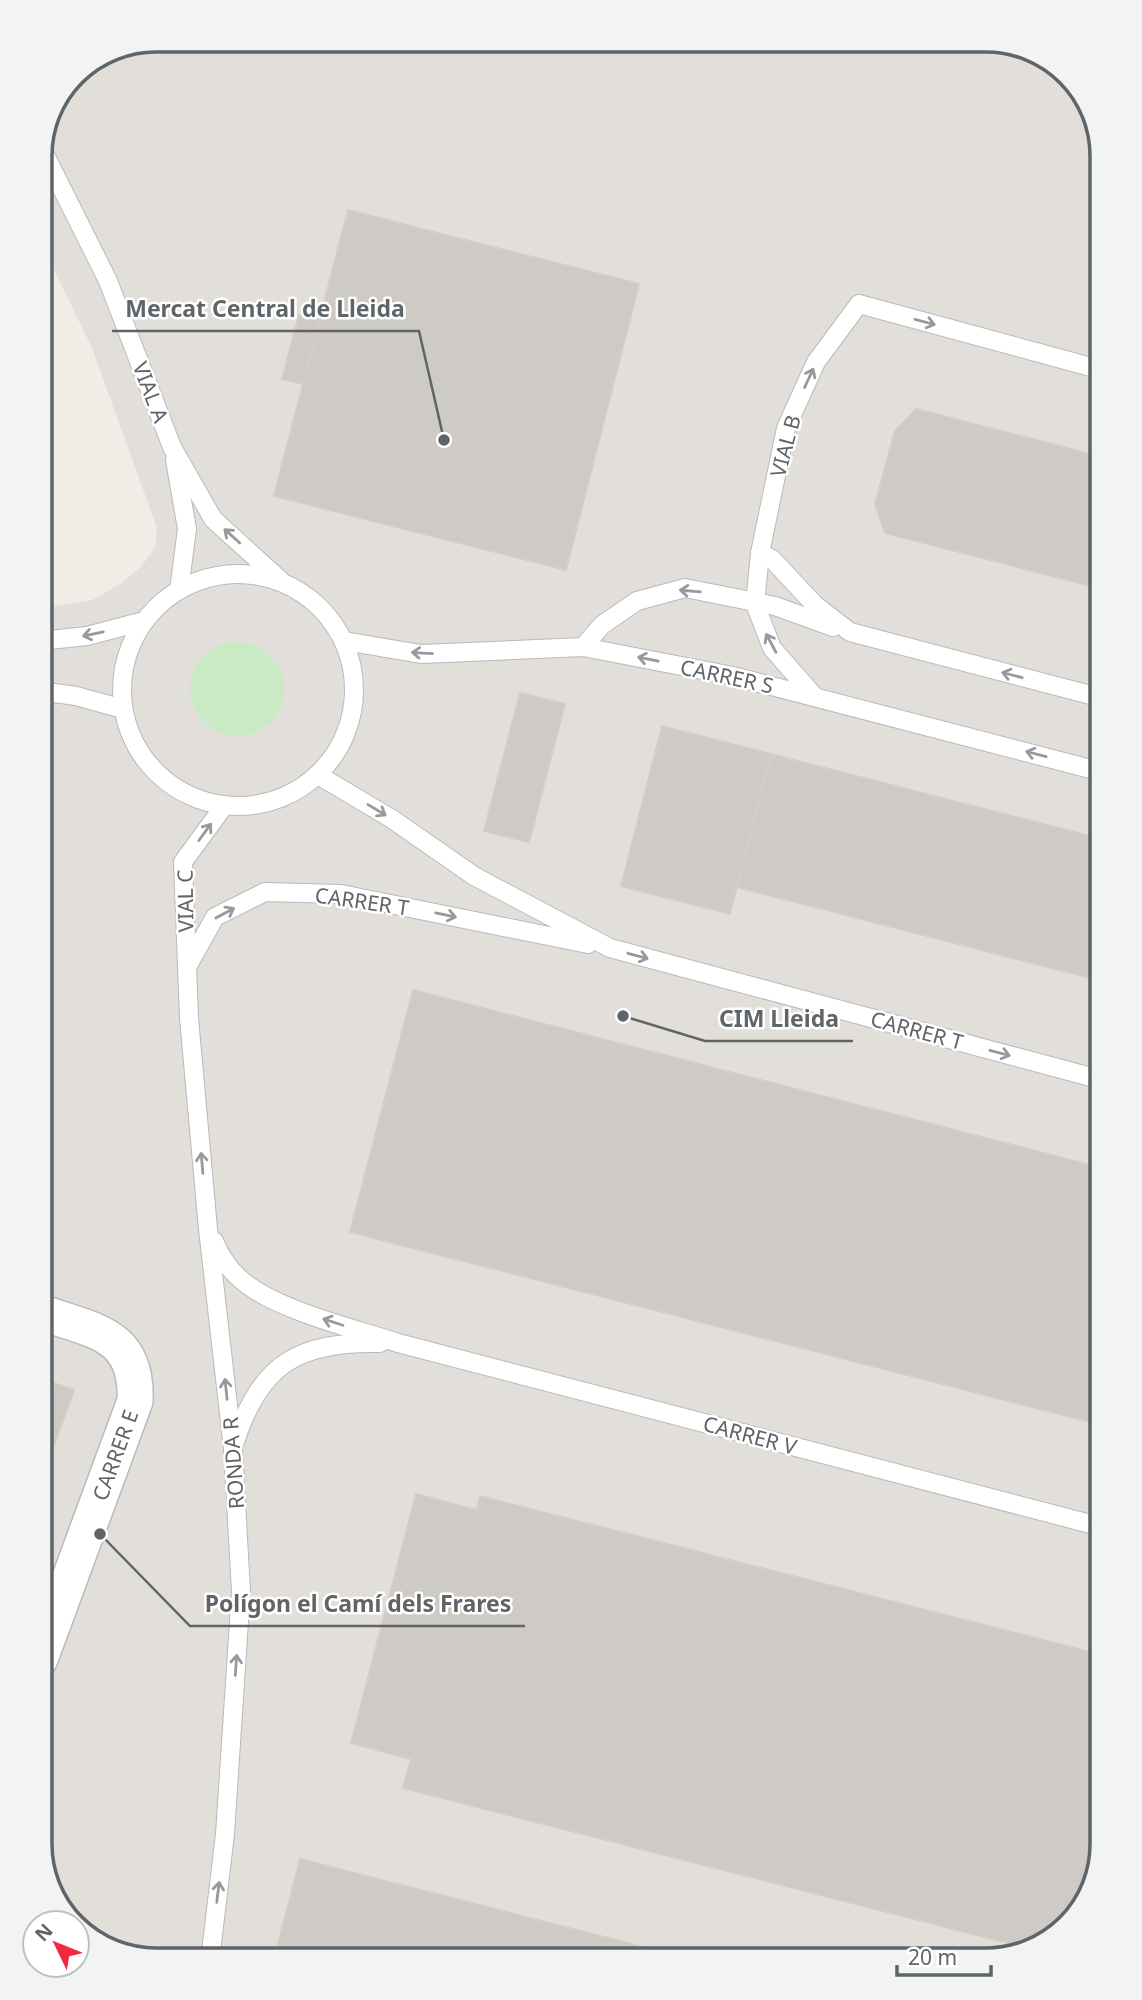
<svg xmlns="http://www.w3.org/2000/svg" width="1142" height="2000" viewBox="0 0 1142 2000" font-family="'Noto Sans',sans-serif">
	<style>
		.industrial { fill: #e2dfdb }
		.green { fill: #c9eac2 }
		.building { fill: #cecac5; stroke: #d6cdc4; stroke-width: 2 }
		.lines { fill: none; stroke-linecap: round; stroke-linejoin: round }
		.service-casing { stroke: #b7babe; stroke-width: 20 }
		.minor-casing { stroke: #b7babe; stroke-width: 38 }
		.service { stroke: #fff; stroke-width: 18 }
		.minor { stroke: #fff; stroke-width: 35 }
		.oneway { stroke: #969a9d }
		.labels { text-anchor: middle; dominant-baseline: central; stroke-width: 5; stroke-linejoin: round; paint-order: stroke }
		.street-label { font-size: 21px; fill: #5e6468; stroke: #fff }
		.rim { fill: none; stroke: #5e6468; stroke-width: 3.5 }
		.leader { fill: none; stroke: #5e6468; stroke-width: 2.5 }
		.callout-dot { fill: #5e6468; stroke: #fff; stroke-width: 2.5 }
		.callout-label { font-size: 23px; text-anchor: middle; font-weight: bold; fill: #5e6468; stroke: #fff; stroke-width: 5; stroke-linejoin: round; paint-order: stroke }
	</style>
	<rect width="100%" height="100%" fill="#f1ede6"/>
	<path class="industrial" d="M 156,40 L 994,41 L 1051,60 L 1090,105 L 1102,156 L 1102,1844 L 1082,1908 L 1037,1948 L 986,1960 L 149,1960 L 92,1940 L 52,1895 L 40,1844 L 40,609 L 92,600 L 120,584 L 141,567 L 155,547 L 157,528 L 92,348 L 40,241 L 40,149 L 74,74 Z"/>
	<circle class="green" cx="237" cy="689" r="47"/>
	<g class="building">
		<path d="M 348,210 L 639,284 L 566,570 L 274,496 Z"/>
		<path d="M 299,315 L 320,320 L 303,384 L 282,379 Z"/>
		<path d="M 916,409 L 1102,457 L 1102,589 L 885,533 L 875,504 L 895,431 Z"/>
		<path d="M 520,693 L 565,704 L 529,842 L 484,831 Z"/>
		<path d="M 662,726 L 771,754 L 730,914 L 621,886 Z"/>
		<path d="M 771,754 L 1102,839 L 1102,981 L 737,887 Z"/>
		<path d="M 413,990 L 1102,1168 L 1102,1425 L 350,1232 Z"/>
		<path d="M 40,1378 L 74,1390 L 40,1484 Z"/>
		<path d="M 416,1494 L 477,1510 L 480,1496 L 1102,1655 L 1102,1844 L 1082,1908 L 1031,1949 L 403,1788 L 411,1759 L 351,1743 Z"/>
		<path d="M 300,1859 L 694,1960 L 274,1960 Z"/>
	</g>
	<g class="lines">
		<g class="service-casing">
			<g id="service">
				<path d="M 41,147 L 108,281 L 172,447 L 213,519 L 280,580"/>
				<path d="M 175,460 L 187,529 L 179,590"/>
				<path d="M 760,553 L 772,559 L 814,604 L 850,632 L 1102,698"/>
				<circle cx="238" cy="690" r="116"/>
				<path d="M 40,641 L 87,636 L 144,621"/>
				<path d="M 344,641 L 421,654 L 583,647 L 733,676 L 1102,772"/>
				<path d="M 583,647 L 602,625 L 637,601 L 685,588 L 775,606 L 833,627"/>
				<path d="M 40,691 L 76,696 L 123,709"/>
				<path d="M 814,696 L 772,648 L 755,604 L 760,553 L 786,428 L 816,362 L 859,304 L 1102,370"/>
				<path d="M 318,775 L 392,819 L 474,876 L 610,948 L 1102,1080"/>
				<path d="M 187,967 L 215,917 L 265,892 L 341,894 L 588,944"/>
				<path d="M 214,1241 C 220,1255 227,1267 238,1277 C 271,1309 353,1328 398,1343 L 1102,1527"/>
				<path d="M 235,1442 C 260,1363 300,1341 380,1343"/>
				<path d="M 210,1960 L 225,1834 L 241,1591 L 233,1449 L 208,1229 L 189,1018 L 183,862 L 224,806"/>
			</g>
		</g>
		<g class="minor-casing">
			<path id="minor" d="M 40,1659 L 135,1401 C 138,1333 93,1331 40,1312"/>
		</g>
		<use href="#service" class="service"/>
		<use href="#minor" class="minor"/>
	</g>
	<defs><path id="oneway-shaft" d="M-6 0H5M1.5-3L5.5 0L1.5 3" fill="none" stroke-width="1.6" stroke-linecap="round" stroke-linejoin="round" transform="scale(1.75)"/></defs>
	<g class="oneway">
		<use href="#oneway-shaft" transform="translate(925 322) rotate(15)"/>
		<use href="#oneway-shaft" transform="translate(809 378) rotate(-65)"/>
		<use href="#oneway-shaft" transform="translate(232 536) rotate(-138)"/>
		<use href="#oneway-shaft" transform="translate(690 591) rotate(-175)"/>
		<use href="#oneway-shaft" transform="translate(93 634) rotate(168)"/>
		<use href="#oneway-shaft" transform="translate(771 643) rotate(-118)"/>
		<use href="#oneway-shaft" transform="translate(422 653) rotate(-177)"/>
		<use href="#oneway-shaft" transform="translate(648 659) rotate(-169)"/>
		<use href="#oneway-shaft" transform="translate(1012 675) rotate(-165)"/>
		<use href="#oneway-shaft" transform="translate(1036 754) rotate(-165)"/>
		<use href="#oneway-shaft" transform="translate(377 810) rotate(31)"/>
		<use href="#oneway-shaft" transform="translate(205 832) rotate(-54)"/>
		<use href="#oneway-shaft" transform="translate(225 913) rotate(-28)"/>
		<use href="#oneway-shaft" transform="translate(446 915) rotate(12)"/>
		<use href="#oneway-shaft" transform="translate(638 956) rotate(15)"/>
		<use href="#oneway-shaft" transform="translate(1000 1053) rotate(15)"/>
		<use href="#oneway-shaft" transform="translate(202 1163) rotate(-95)"/>
		<use href="#oneway-shaft" transform="translate(333 1322) rotate(-162)"/>
		<use href="#oneway-shaft" transform="translate(226 1389) rotate(-96)"/>
		<use href="#oneway-shaft" transform="translate(236 1665) rotate(-86)"/>
		<use href="#oneway-shaft" transform="translate(218 1892) rotate(-83)"/>
	</g>
	<g class="labels">
		<g class="street-label">
			<text transform="translate(151 392) rotate(69)">VIAL A</text>
			<text transform="translate(785 446) rotate(-75)">VIAL B</text>
			<text transform="translate(727 676) rotate(12)">CARRER S</text>
			<text transform="translate(185 901) rotate(-91)">VIAL C</text>
			<text transform="translate(362 901) rotate(8)">CARRER T</text>
			<text transform="translate(917 1030) rotate(15)">CARRER T</text>
			<text transform="translate(750 1435) rotate(15)">CARRER V</text>
			<text transform="translate(115 1455) rotate(-70)">CARRER E</text>
			<text transform="translate(233 1463) rotate(-94)">RONDA R</text>
		</g>
	</g>
	<path d="M0 0H1142V2000H0ZM156 52H986A104 104 0 0 1 1090 156V1844A104 104 0 0 1 986 1948H156A104 104 0 0 1 52 1844V156A104 104 0 0 1 156 52Z" fill="#f2f3f3" fill-rule="evenodd"/>
	<path class="rim" d="M156 52H986A104 104 0 0 1 1090 156V1844A104 104 0 0 1 986 1948H156A104 104 0 0 1 52 1844V156A104 104 0 0 1 156 52Z"/>
	<path class="leader" d="M444 440L419 331H112M623 1016L705 1041H853M100 1534L190 1626H525"/>
	<g class="callout-dot">
		<circle cx="444" cy="440" r="7"/>
		<circle cx="623" cy="1016" r="7"/>
		<circle cx="100" cy="1534" r="7"/>
	</g>
	<g class="callout-label">
		<text x="265" y="317">Mercat Central de Lleida</text>
		<text x="779" y="1027">CIM Lleida</text>
		<text x="358" y="1612">Polígon el Camí dels Frares</text>
	</g>
	<g transform="translate(56 1944) rotate(313)"><circle r="33" fill="#ffffff" stroke="#bfc1c3" stroke-width="2"/>
	<path d="M0-5L12 26L0 18L-12 26Z" fill="#f52840"/>
	<text y="-10" font-size="19" font-weight="bold" text-anchor="middle" fill="#5e6468">N</text>
	</g>
	<path d="M897 1965v10h94v-10" fill="none" stroke="#5e6468" stroke-width="3.5"/>
	<text x="908" y="1965" font-size="21" fill="#5e6468" stroke="#ffffff" stroke-width="5" paint-order="stroke">20 m</text>
</svg>
